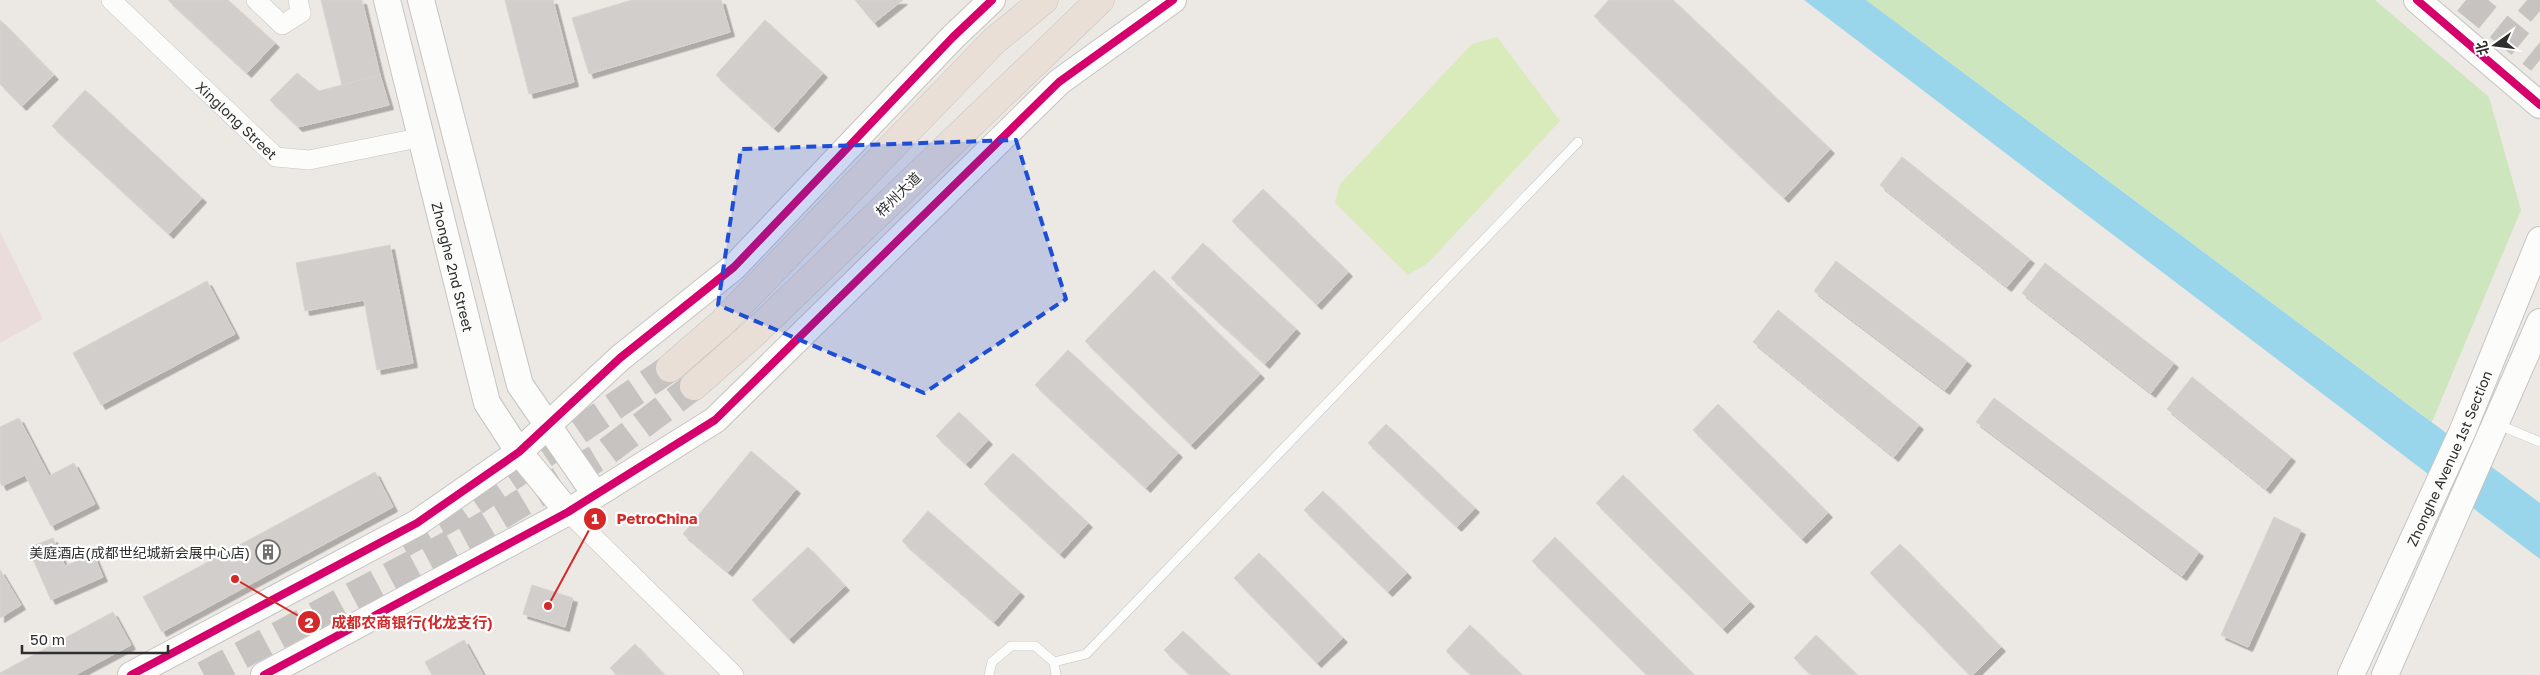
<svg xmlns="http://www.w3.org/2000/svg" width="2540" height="675" viewBox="0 0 2540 675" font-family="'Golos Text','Noto Sans SC',sans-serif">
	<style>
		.medical { fill: #e9dcdb }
		.green { fill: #cee6be }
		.pitch { fill: #d9eabb }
		.water { fill: #99d6ec }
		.building { fill: #d1cecb; stroke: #d7d4d0; filter: url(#shadow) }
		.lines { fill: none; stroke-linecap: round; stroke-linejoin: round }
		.highway-tunnel { stroke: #c6c3c0; stroke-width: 28; stroke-dasharray: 28 14; stroke-linecap: butt }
		.lane-casing { stroke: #c5c4c5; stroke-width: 10 }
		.street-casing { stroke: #c5c4c5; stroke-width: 20 }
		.secondary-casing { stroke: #c5c4c5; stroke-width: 28 }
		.highway-casing { stroke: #c6c5c4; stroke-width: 29 }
		.lane { stroke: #fcfcfb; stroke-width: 9 }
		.street { stroke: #fcfcfb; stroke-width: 19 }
		.secondary { stroke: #fcfcfb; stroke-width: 26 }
		.highway { stroke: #eadfd6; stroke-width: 28 }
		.cycleway-casing { stroke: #fff; stroke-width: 11 }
		.cycleway { stroke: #d6006c; stroke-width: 8 }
		.marked { fill: #1d4ed8; fill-opacity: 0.2; stroke: #1d4ed8; stroke-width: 4; stroke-dasharray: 10 6; stroke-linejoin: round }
		.labels { text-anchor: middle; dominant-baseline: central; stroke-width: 4.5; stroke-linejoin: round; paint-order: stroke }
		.street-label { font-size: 14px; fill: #2e2e2e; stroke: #fff }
		.poi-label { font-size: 14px; fill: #2e2e2e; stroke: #fff; text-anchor: end }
		.leader { fill: none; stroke: #d62828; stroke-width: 2 }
		.callout-dot { fill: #d62828; stroke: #fff; stroke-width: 2 }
		.mark-label { font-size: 15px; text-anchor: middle; font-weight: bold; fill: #fff }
		.callout-label { font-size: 15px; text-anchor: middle; font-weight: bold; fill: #d62828; stroke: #fff; stroke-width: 4.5; stroke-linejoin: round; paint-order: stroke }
	</style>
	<defs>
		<filter id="shadow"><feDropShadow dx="4.5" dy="4.5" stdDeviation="0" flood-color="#0004"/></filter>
	</defs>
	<rect width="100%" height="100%" fill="#ece8e4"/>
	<path class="medical" d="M 0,232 L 43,319 L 0,343 Z"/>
	<path class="green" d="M 1866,0 L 2375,0 L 2489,97 L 2521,210 L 2432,422 Z"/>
	<path class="pitch" d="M 1497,37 L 1560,121 L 1428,263 L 1408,275 L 1335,203 L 1340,184 L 1472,44 Z"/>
	<path class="water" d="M 1804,0 L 1866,0 L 2540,503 L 2540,559 Z"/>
	<g class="building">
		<path d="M 168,0 L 228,0 L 275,43 L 247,73 Z"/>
		<path d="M 321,0 L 362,0 L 380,75 L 342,85 Z"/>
		<path d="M 505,0 L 553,0 L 574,82 L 529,94 Z"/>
		<path d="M 632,0 L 721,0 L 730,32 L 589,74 L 572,18 Z"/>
		<path d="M 855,0 L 903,0 L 874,23 Z"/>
		<path d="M 1609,0 L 1673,0 L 1830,149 L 1784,198 L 1594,16 Z"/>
		<path d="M 0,20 L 54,75 L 22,106 L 0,84 Z"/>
		<path d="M 765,20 L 823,73 L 774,128 L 716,75 Z"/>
		<path d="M 297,73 L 319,91 L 380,75 L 389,105 L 298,127 L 270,100 Z"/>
		<path d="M 85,90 L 202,198 L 169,234 L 52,126 Z"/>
		<path d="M 1902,157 L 2030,259 L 2007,287 L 1880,185 Z"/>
		<path d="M 1263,189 L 1348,272 L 1317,305 L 1232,221 Z"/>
		<path d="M 1203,243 L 1296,329 L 1265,364 L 1171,278 Z"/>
		<path d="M 390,245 L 413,363 L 377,370 L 364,300 L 305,311 L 296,263 Z"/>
		<path d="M 1836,261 L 1967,361 L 1945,390 L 1814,291 Z"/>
		<path d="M 2045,263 L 2174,363 L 2151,393 L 2022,293 Z"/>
		<path d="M 1154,270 L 1260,374 L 1191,445 L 1085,341 Z"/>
		<path d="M 207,281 L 235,334 L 101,405 L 73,353 Z"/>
		<path d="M 1778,310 L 1919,425 L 1894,457 L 1753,342 Z"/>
		<path d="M 1068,350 L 1178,453 L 1146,488 L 1035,385 Z"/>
		<path d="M 2192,377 L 2291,457 L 2266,489 L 2167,409 Z"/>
		<path d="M 1994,398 L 2199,552 L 2182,576 L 1976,422 Z"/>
		<path d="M 1718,404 L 1828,513 L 1802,539 L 1693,430 Z"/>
		<path d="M 959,412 L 988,440 L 966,464 L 936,436 Z"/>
		<path d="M 19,418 L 49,476 L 74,463 L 95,504 L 51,526 L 25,475 L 2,486 L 0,482 L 0,427 Z"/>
		<path d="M 1386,424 L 1475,508 L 1457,527 L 1368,443 Z"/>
		<path d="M 751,451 L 796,489 L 728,572 L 683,534 Z"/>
		<path d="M 1013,453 L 1088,523 L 1060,554 L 984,484 Z"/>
		<path d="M 375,472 L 393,507 L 162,632 L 143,597 Z"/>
		<path d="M 1623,475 L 1750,602 L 1723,629 L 1596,503 Z"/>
		<path d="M 1323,491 L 1407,573 L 1388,592 L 1304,510 Z"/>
		<path d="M 928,511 L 1020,592 L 994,622 L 902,541 Z"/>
		<path d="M 2274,517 L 2301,530 L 2248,647 L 2221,635 Z"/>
		<path d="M 1555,537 L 1694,675 L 1647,675 L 1532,561 Z"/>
		<path d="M 53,538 L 65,566 L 93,554 L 103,577 L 51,600 L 28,548 Z"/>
		<path d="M 1900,544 L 2001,647 L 1973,675 L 1970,675 L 1870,573 Z"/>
		<path d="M 808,547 L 845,586 L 789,639 L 752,600 Z"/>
		<path d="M 1259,553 L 1343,638 L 1317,663 L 1234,578 Z"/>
		<path d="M 0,570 L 21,605 L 0,618 Z"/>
		<path d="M 532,585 L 573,598 L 565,627 L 523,614 Z"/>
		<path d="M 113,612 L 131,645 L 75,675 L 0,675 L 0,673 Z"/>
		<path d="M 1470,625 L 1522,675 L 1471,675 L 1446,651 Z"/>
		<path d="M 1183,631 L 1230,675 L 1190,675 L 1164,650 Z"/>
		<path d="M 1816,635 L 1857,675 L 1811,675 L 1794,658 Z"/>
		<path d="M 464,640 L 483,675 L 432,675 L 425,662 Z"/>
		<path d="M 635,644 L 664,675 L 617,675 L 610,668 Z"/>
	</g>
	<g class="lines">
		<g class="highway-tunnel">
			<path d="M 2466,0 L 2540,60"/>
			<path d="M 2527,0 L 2540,11"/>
			<path d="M 402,544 L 457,514 L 670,368"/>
			<path d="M 204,675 L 475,531 L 605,453 L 694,386"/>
		</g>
		<g class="lane-casing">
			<g id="lane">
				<path d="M 2497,424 L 2540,442"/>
				<path d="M 1054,662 L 1086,654 L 1578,142"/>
				<path d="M 989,675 L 992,662 L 1011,646 L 1035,646 L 1054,662 L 1056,675"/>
			</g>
		</g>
		<g class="street-casing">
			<g id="street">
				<path id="s1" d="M 111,0 L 276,157 L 309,160 L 423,137"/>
				<path d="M 256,0 L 282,25 L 301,13 L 298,0"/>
				<path d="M 568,512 L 734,675"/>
			</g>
		</g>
		<g class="secondary-casing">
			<g id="secondary">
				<path id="s2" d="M 387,0 L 487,403 L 519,452 L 568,512"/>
				<path d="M 421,0 L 520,385 L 595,494"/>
				<path d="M 2417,0 L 2540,105"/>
				<path d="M 131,675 L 417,523 L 519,452 L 620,358 L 734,267 L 953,37 L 992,0"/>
				<path d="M 264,675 L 568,512 L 715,420 L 1059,82 L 1173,0"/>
				<path id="s3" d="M 2351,675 L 2463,430 L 2540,240"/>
				<path d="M 2385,675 L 2540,322"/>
			</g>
		</g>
		<g class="highway-casing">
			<g id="highway">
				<path d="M 670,368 L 722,323 L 994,41 L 1044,0"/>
				<path d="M 694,386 L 753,334 L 1100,0"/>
			</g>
		</g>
		<use href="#lane" class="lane"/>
		<use href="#street" class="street"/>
		<use href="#secondary" class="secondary"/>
		<use href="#highway" class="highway"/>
		<g class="cycleway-casing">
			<g id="cycleway">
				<path d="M 2417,0 L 2540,105"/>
				<path d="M 131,675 L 417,523 L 519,452 L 620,358 L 734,267 L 953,37 L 992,0"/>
				<path d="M 264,675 L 568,512 L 715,420 L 1059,82 L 1173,0"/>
			</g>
		</g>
		<use href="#cycleway" class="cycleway"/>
	</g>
	<path class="marked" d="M 1016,140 L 1066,299 L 924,393 L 718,305 L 741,149 Z"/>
	<defs>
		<g id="building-ring" transform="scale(1.25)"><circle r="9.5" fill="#fff" stroke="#706f6e" stroke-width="1.5"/><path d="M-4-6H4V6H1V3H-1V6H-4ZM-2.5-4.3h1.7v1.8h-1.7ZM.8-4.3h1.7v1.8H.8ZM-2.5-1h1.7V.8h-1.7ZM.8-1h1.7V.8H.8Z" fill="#706f6e"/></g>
	</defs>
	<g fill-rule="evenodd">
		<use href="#building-ring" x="268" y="552"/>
	</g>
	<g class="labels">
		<g class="street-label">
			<text stroke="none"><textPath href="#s1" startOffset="174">Xinglong Street</textPath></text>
			<text transform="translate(898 194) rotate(-44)">梓州大道</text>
			<text stroke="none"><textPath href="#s2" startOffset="275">Zhonghe 2nd Street</textPath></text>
			<text stroke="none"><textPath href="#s3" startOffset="238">Zhonghe Avenue 1st Section</textPath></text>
		</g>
		<g class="poi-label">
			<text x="250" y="552">美庭酒店(成都世纪城新会展中心店)</text>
		</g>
	</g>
	<path class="leader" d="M548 606L595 519M235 579L309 622"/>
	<g class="callout-dot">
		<circle cx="548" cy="606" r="5"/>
		<circle cx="235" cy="579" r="5"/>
		<circle cx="595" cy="519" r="12"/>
		<circle cx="309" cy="622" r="12"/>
	</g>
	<g class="mark-label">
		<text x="595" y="524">1</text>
		<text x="309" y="628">2</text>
	</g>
	<g class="callout-label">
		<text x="657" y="524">PetroChina</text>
		<text x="412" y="628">成都农商银行(化龙支行)</text>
	</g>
	<g transform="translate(2495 45) rotate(256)" stroke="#ffffff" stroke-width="4" paint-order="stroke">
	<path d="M0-4L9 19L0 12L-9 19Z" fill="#2e2e2e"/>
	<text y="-8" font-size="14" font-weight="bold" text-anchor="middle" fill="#2e2e2e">北</text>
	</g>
	<path d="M22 645v8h146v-8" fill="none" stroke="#2e2e2e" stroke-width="2.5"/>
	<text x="30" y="645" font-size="15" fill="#2e2e2e" stroke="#ffffff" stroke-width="4" paint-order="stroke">50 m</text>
</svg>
